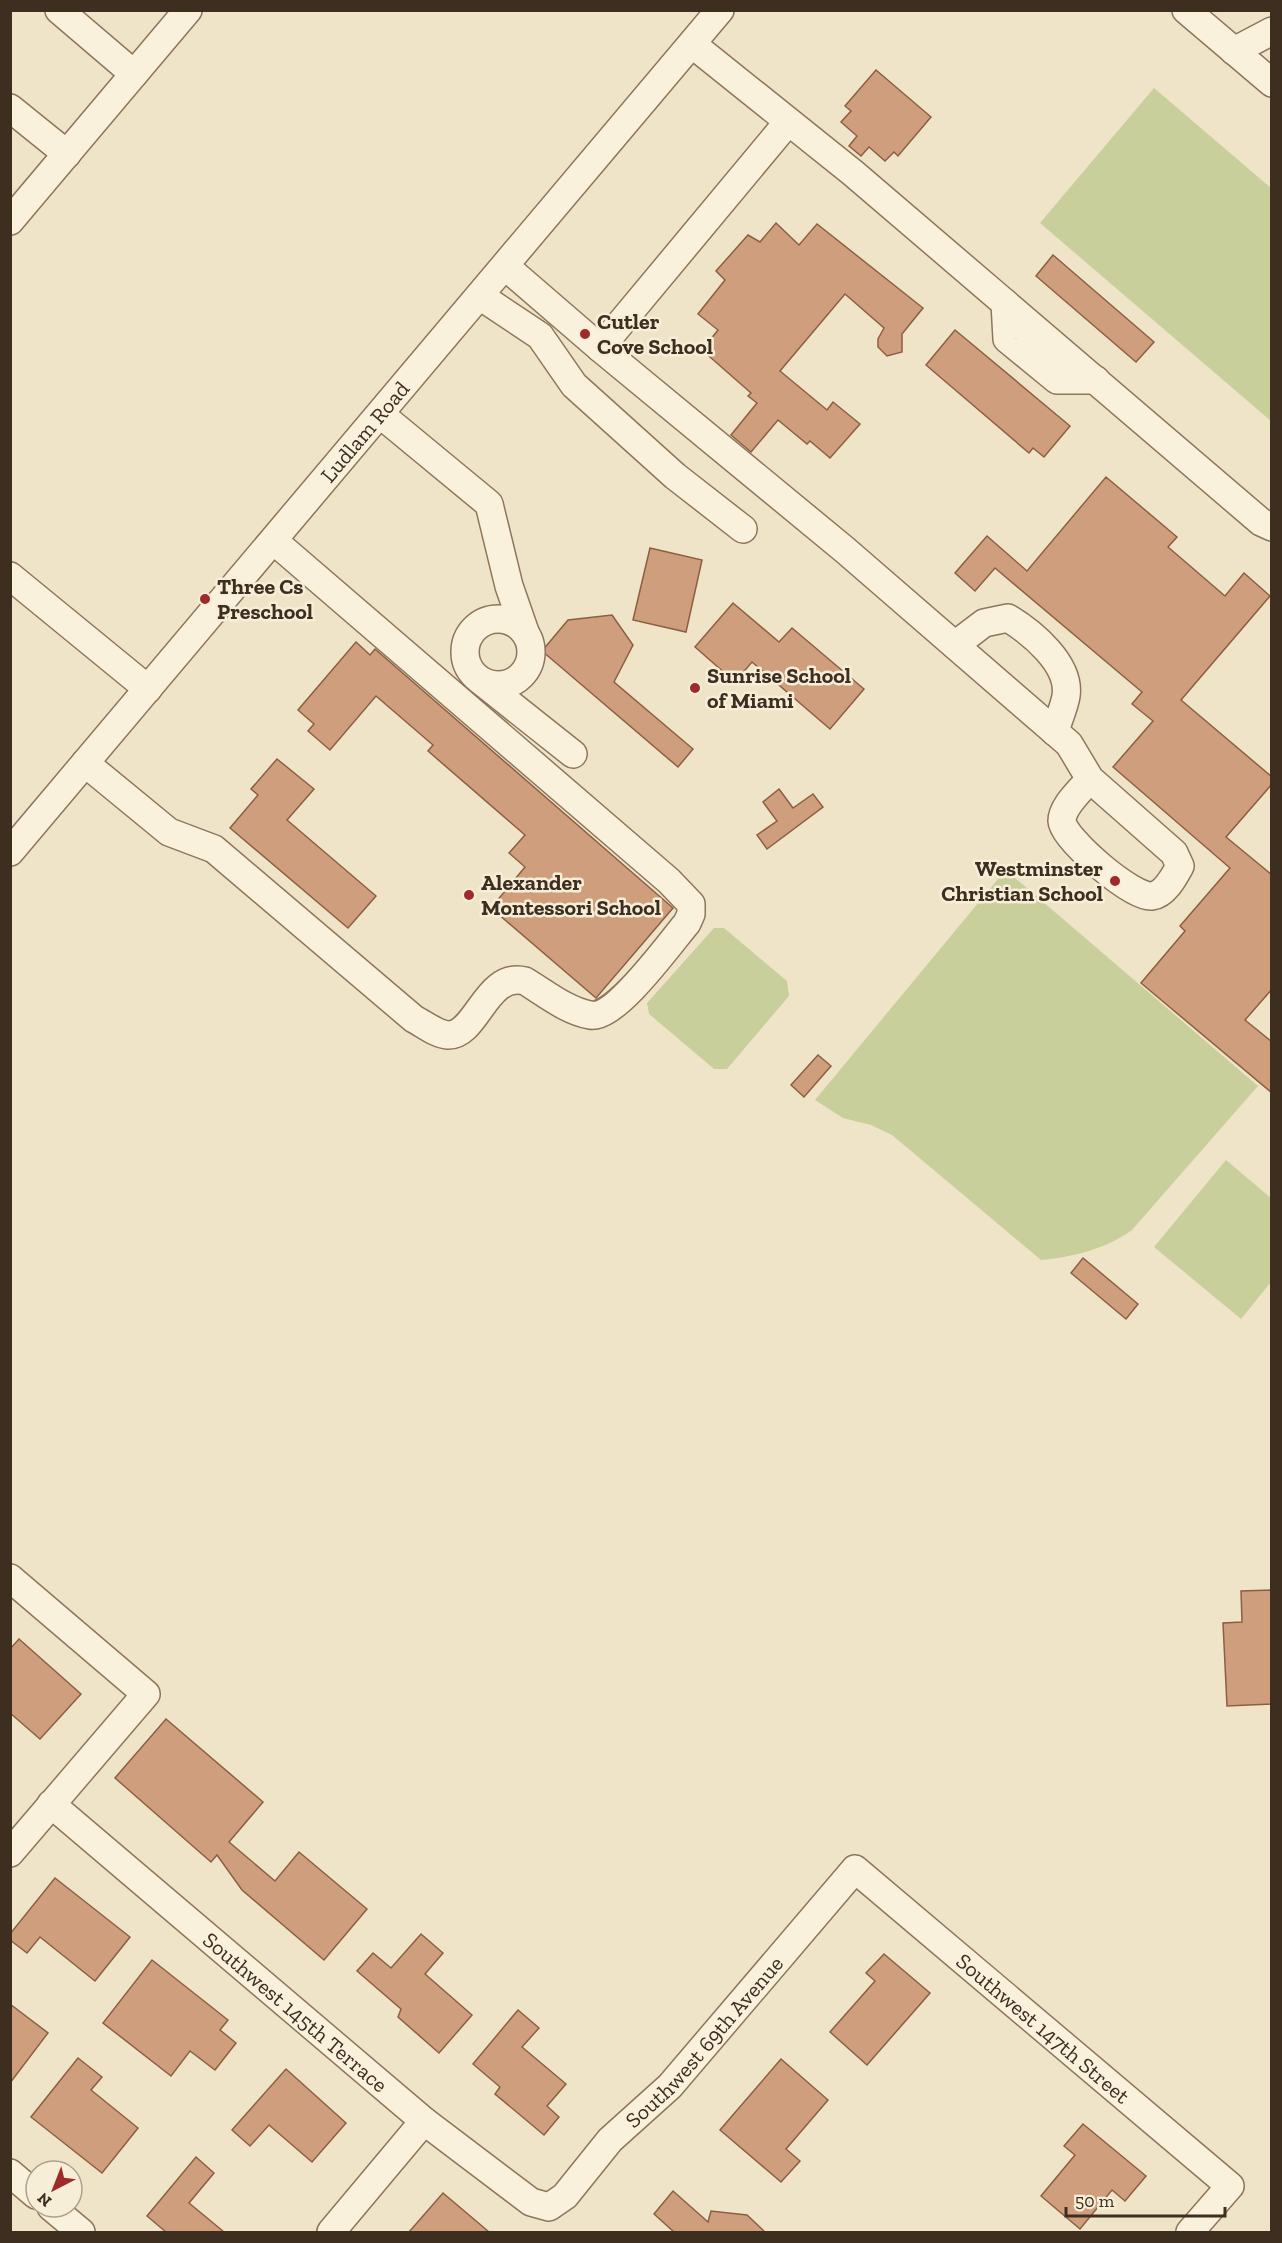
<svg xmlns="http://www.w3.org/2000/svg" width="1282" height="2243" viewBox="0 0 1282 2243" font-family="'Zilla Slab',serif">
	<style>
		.green { fill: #c9cf9b }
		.building { fill: #cf9f7d; stroke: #8d5f41; stroke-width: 1.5 }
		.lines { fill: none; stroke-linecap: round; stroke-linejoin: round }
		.minor-casing { stroke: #8d765c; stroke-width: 30 }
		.minor { stroke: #faf1dc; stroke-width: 27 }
		.poi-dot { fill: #9e2a2b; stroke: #f7eed8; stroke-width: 2 }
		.labels { text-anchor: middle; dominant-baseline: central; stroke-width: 5; stroke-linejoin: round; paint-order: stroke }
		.poi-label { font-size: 22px; font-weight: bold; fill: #3d2e20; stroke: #f7eed8; text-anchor: start }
		.street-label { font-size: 22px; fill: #3d2e20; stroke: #f7eed8 }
	</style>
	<rect width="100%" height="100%" fill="#f0e4c8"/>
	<g class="green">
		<path d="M 1154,88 L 1271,188 L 1271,421 L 1040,223 Z"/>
		<path d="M 1014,877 L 1258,1086 L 1132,1230 C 1106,1249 1073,1257 1041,1260 L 892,1135 L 871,1125 L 843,1118 L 815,1100 L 998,879 Z"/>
		<path d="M 714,928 L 724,928 L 787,981 L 789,996 L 727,1069 L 714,1069 L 649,1014 L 647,1003 Z"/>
		<path d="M 1226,1160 L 1271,1198 L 1271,1282 L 1241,1319 L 1154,1247 Z"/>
	</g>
	<g class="building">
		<path d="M 876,70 L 931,117 L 898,156 L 894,152 L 885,161 L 869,147 L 861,156 L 849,146 L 857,136 L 841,122 L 851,111 L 845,106 Z"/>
		<path d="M 776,223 L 799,245 L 817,224 L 923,308 L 902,334 L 902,352 L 887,356 L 878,347 L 878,339 L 884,328 L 845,294 L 780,371 L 827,410 L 833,402 L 860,424 L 830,458 L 810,441 L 807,444 L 778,420 L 751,452 L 731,435 L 757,403 L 748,396 L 751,393 L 702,350 L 718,330 L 698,314 L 725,280 L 716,271 L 748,235 L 760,242 Z"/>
		<path d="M 1053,255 L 1154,342 L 1136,362 L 1036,276 Z"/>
		<path d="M 955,330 L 1070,426 L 1044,457 L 1033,448 L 1029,453 L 926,365 Z"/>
		<path d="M 1106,477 L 1177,537 L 1168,547 L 1225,596 L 1244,573 L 1270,596 L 1181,700 L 1272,777 L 1272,784 L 1226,837 L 1272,875 L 1272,989 L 1245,1020 L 1272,1042 L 1272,1093 L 1141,983 L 1185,931 L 1180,926 L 1230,868 L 1113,767 L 1153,721 L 1132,704 L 1142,692 L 995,568 L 975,591 L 955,573 L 987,536 L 1027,571 Z"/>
		<path d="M 650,548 L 702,560 L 686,632 L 633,620 Z"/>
		<path d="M 733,603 L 779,642 L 792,628 L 864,689 L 830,729 L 752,662 L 735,682 L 695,647 Z"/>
		<path d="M 612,615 L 633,645 L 614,682 L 693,749 L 678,767 L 542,651 L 568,620 Z"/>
		<path d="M 356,642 L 370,655 L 375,649 L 673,908 L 596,998 L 491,908 L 525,867 L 509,853 L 525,835 L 428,751 L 433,745 L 376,696 L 330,750 L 308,731 L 314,724 L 298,710 Z"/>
		<path d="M 277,759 L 314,789 L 287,820 L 376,896 L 348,928 L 230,828 L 258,795 L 251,789 Z"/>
		<path d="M 779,789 L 793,808 L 813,794 L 823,807 L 767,849 L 757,835 L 777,821 L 763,802 Z"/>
		<path d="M 818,1055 L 831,1066 L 804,1097 L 791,1085 Z"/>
		<path d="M 1083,1258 L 1138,1304 L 1126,1319 L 1071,1273 Z"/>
		<path d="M 1272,1590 L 1272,1704 L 1227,1706 L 1223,1623 L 1242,1622 L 1241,1591 Z"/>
		<path d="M 19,1639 L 81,1694 L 40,1739 L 10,1713 L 10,1649 Z"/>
		<path d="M 166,1719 L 263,1802 L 229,1842 L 275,1881 L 299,1852 L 367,1909 L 324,1960 L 242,1890 L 217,1855 L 211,1862 L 115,1778 Z"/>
		<path d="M 55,1878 L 130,1937 L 95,1981 L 40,1937 L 27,1953 L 10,1940 L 10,1934 Z"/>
		<path d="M 421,1934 L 443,1953 L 425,1974 L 472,2015 L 439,2053 L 398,2017 L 401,2009 L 357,1971 L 373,1953 L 391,1968 Z"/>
		<path d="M 884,1954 L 930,1993 L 867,2065 L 830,2032 L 875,1981 L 866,1973 Z"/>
		<path d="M 152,1960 L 228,2020 L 220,2030 L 236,2043 L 215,2070 L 190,2051 L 171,2076 L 103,2023 Z"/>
		<path d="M 10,2004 L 48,2033 L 10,2083 Z"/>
		<path d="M 518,2010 L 539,2028 L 522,2047 L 566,2084 L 547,2106 L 559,2117 L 544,2135 L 495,2094 L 500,2087 L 473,2064 Z"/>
		<path d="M 78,2058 L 102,2077 L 91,2090 L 138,2128 L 102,2173 L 31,2117 Z"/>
		<path d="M 781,2059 L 828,2100 L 786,2149 L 800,2161 L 781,2182 L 720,2130 Z"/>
		<path d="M 286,2069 L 346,2123 L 312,2162 L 269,2125 L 250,2146 L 232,2130 Z"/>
		<path d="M 1083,2124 L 1146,2176 L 1125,2201 L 1112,2190 L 1080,2229 L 1041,2196 L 1075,2155 L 1064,2146 Z"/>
		<path d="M 196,2157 L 214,2173 L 189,2203 L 224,2232 L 166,2232 L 147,2216 Z"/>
		<path d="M 673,2191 L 708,2222 L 711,2211 L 747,2215 L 765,2232 L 674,2232 L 654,2214 Z"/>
		<path d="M 443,2193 L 489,2232 L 409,2232 Z"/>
	</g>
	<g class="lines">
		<g class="minor-casing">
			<g id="minor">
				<path d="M 59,10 L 134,74"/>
				<path d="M 1186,10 L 1272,83"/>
				<path d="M 692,44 L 853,173 L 1261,522 L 1272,527"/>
				<path d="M 1234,51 L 1272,31"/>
				<path d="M 10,108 L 67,154"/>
				<path d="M 10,221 L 188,10"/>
				<path d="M 505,266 L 600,348 L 845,550 L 1069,744 L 1090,779 L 1174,853 L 1180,866 C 1174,877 1165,894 1152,896 C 1134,899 1063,839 1062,821 C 1062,806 1081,790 1090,779"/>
				<path d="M 480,296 L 540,336 L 574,385 L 675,476 L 743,529"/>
				<path d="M 1005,303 L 1007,339 L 1057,380 L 1096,380"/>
				<path d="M 600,348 L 788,122"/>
				<path d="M 380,414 L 489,504 L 509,586 L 525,632"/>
				<path d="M 10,576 L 148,689"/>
				<circle cx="498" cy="652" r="33"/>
				<path d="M 955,645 L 984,623 L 1008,618 C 1031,632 1071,664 1066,696 C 1064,708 1058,720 1055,732"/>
				<path d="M 481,681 L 573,754"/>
				<path d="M 85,763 L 169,832 L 214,849 L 414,1019 C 424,1024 436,1034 448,1035 C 477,1036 486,971 525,981 C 545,993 567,1011 590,1015 C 615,1020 670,943 687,923 L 691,914 L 691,904 L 669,881 L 274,541"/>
				<path id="s1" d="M 10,852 L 720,10"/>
				<path d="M 10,1578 L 146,1694 L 10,1853"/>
				<path id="s2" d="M 51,1804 L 424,2121 L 531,2202 L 549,2207 L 565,2196 L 610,2140 L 670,2086 L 855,1869 L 1230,2186 L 1190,2232"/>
				<path d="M 10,2173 L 36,2195"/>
				<path d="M 51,2207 L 81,2232"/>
				<path d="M 331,2232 L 424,2121"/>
			</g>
		</g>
		<use href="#minor" class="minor"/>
	</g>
	<g class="poi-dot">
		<circle cx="585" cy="334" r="6"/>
		<circle cx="205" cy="599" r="6"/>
		<circle cx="695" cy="688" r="6"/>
		<circle cx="1115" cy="881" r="6"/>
		<circle cx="469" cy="895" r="6"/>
	</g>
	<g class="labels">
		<g class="poi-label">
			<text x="597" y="321">Cutler<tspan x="597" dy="25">Cove School</tspan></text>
			<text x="217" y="586">Three Cs<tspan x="217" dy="25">Preschool</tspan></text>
			<text x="707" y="675">Sunrise School<tspan x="707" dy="25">of Miami</tspan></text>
			<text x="1103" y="868" text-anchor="end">Westminster<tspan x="1103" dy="25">Christian School</tspan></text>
			<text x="481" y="882">Alexander<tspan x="481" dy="25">Montessori School</tspan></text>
		</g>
		<g class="street-label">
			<text stroke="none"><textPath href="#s1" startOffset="550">Ludlam Road</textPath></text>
			<text stroke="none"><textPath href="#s2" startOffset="321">Southwest 145th Terrace</textPath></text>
			<text stroke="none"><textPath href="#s2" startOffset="1346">Southwest 147th Street</textPath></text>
			<text stroke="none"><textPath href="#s2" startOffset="870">Southwest 69th Avenue</textPath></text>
		</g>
	</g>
	<rect width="1282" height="2243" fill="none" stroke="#3d2e20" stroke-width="24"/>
	<g transform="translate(54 2189) rotate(222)"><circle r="28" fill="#f7eed8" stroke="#ada18e" stroke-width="1.5"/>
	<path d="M0-4.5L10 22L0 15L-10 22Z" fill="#9e2a2b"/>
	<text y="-9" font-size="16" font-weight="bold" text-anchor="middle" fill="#3d2e20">N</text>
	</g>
	<path d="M1066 2207v9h159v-9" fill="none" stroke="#3d2e20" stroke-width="3"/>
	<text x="1075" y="2207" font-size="18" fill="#3d2e20" stroke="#f7eed8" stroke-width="4.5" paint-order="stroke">50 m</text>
</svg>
